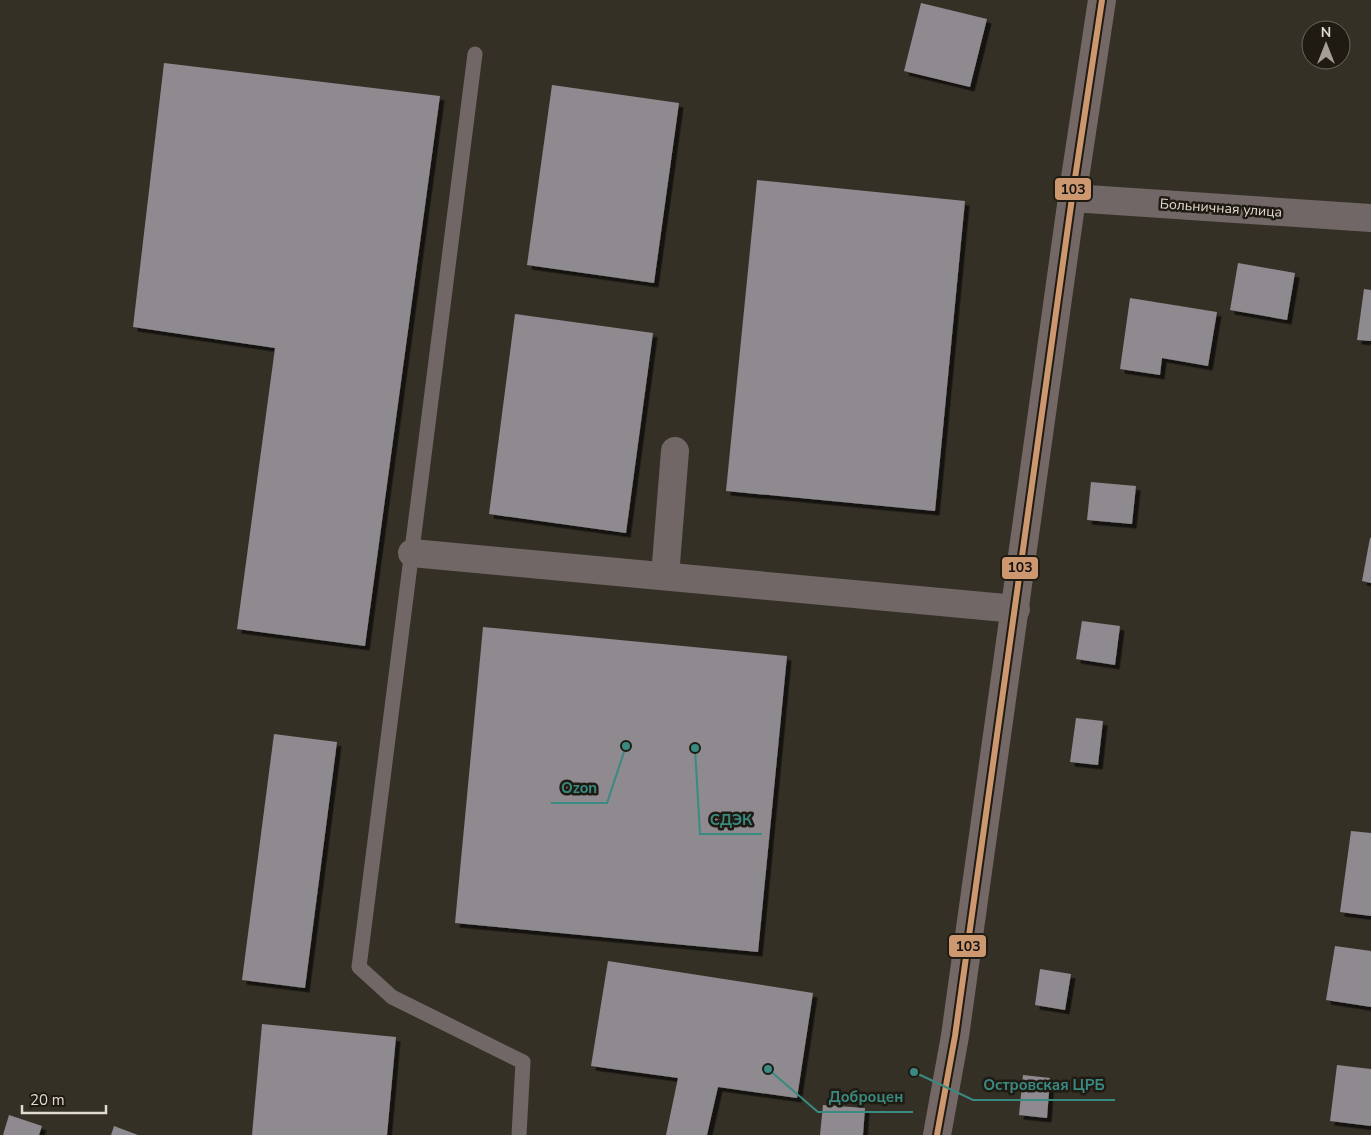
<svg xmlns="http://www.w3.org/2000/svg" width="1371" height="1135" viewBox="0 0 1371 1135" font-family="'Nunito Sans',sans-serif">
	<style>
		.building { fill: #8e8a8f; filter: url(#shadow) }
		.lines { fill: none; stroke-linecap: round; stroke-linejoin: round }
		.lane { stroke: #716766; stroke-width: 15 }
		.street { stroke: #716766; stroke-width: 28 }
		.secondary { stroke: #746866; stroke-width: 28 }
		.bus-1-casing { stroke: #1f1b13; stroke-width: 10 }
		.bus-1 { stroke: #cd976f; stroke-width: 6 }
		.labels { text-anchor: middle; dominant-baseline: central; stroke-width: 5; stroke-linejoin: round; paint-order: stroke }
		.street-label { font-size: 14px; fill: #e0dacf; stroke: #1f1b13 }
		.leader { fill: none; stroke: #398a81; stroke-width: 2 }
		.callout-dot { fill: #398a81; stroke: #1f1b13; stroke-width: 2 }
		.callout-label { font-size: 15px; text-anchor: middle; font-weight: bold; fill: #398a81; stroke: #1f1b13; stroke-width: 5; stroke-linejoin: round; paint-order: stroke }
		.line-badge { stroke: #1f1b13; stroke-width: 2 }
		.pale-badge-label { font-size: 14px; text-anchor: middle; font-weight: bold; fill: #111 }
	</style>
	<defs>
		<filter id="shadow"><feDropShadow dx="4.5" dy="4.5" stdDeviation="0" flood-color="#0009"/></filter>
	</defs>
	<rect width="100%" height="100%" fill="#353026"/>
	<g class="building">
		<path d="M 921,3 L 987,19 L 970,87 L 904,71 Z"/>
		<path d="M 164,63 L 440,96 L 365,646 L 237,629 L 275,348 L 133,327 Z"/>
		<path d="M 552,85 L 679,103 L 654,283 L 527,265 Z"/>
		<path d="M 757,180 L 965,201 L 935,511 L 726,491 Z"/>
		<path d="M 1238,263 L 1295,273 L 1287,320 L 1230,310 Z"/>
		<path d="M 1364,289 L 1371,290 L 1371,341 L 1357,340 Z"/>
		<path d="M 1130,298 L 1217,312 L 1208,366 L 1162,358 L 1160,375 L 1120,369 Z"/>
		<path d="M 515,314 L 653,333 L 626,533 L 489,514 Z"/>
		<path d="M 1091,482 L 1136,486 L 1132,524 L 1087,520 Z"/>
		<path d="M 1370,538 L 1371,538 L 1371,583 L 1362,581 Z"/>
		<path d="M 1082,621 L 1120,626 L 1115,665 L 1076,659 Z"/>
		<path d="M 483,627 L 787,656 L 758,952 L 455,923 Z"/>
		<path d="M 1076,718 L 1103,721 L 1098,765 L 1070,762 Z"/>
		<path d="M 274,734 L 337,742 L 305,988 L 242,980 Z"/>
		<path d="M 1351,831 L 1371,833 L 1371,916 L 1340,912 Z"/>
		<path d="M 1335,946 L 1371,951 L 1371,1007 L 1326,1000 Z"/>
		<path d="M 608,961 L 813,993 L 797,1098 L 718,1087 L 707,1135 L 666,1135 L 678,1078 L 591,1066 Z"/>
		<path d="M 1040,969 L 1071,974 L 1065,1010 L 1035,1005 Z"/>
		<path d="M 262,1024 L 396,1037 L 387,1135 L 252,1135 Z"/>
		<path d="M 1337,1065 L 1371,1069 L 1371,1126 L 1330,1121 Z"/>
		<path d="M 1023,1075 L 1050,1078 L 1047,1118 L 1019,1115 Z"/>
		<path d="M 823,1105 L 865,1108 L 863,1135 L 820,1135 Z"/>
		<path d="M 9,1115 L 42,1126 L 39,1135 L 3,1135 Z"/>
		<path d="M 114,1126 L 138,1135 L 111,1135 Z"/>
	</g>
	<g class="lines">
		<path class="lane" d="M 475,54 L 359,967 L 392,997 L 523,1062 L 519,1135"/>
		<g class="street">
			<path d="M 1072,198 L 1371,218"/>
			<path d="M 412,553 L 1016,609"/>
			<path d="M 665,576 L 675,451"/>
		</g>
		<path class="secondary" d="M 937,1135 L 955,1036 L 1072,198 L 1102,0"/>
		<g class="bus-1-casing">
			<path id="bus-1" d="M 937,1135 L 955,1036 L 1072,198 L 1102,0"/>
		</g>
		<use href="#bus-1" class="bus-1"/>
	</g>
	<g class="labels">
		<g class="street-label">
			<text transform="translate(1221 208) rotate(4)">Больничная улица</text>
		</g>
	</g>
	<path class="leader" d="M626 746L607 803H551M695 748L700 834H762M914 1072L973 1100H1115M768 1069L818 1112H913"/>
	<g class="callout-dot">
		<circle cx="626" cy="746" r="5"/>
		<circle cx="695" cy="748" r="5"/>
		<circle cx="914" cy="1072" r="5"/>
		<circle cx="768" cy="1069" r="5"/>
	</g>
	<g class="callout-label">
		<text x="579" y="793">Ozon</text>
		<text x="731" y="825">СДЭК</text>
		<text x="1044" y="1090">Островская ЦРБ</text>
		<text x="866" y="1102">Доброцен</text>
	</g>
	<g class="line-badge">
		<rect x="1054" y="177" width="38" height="24" rx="5" fill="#cd976f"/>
		<rect x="1001" y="556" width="38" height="24" rx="5" fill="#cd976f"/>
		<rect x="948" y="934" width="39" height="24" rx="5" fill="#cd976f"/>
	</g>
	<g class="pale-badge-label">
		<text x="1073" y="194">103</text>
		<text x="1020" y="572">103</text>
		<text x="968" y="951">103</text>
	</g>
	<g transform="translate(1326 45)"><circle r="24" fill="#1f1b13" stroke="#6c675e"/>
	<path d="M0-4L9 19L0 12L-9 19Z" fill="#a49e94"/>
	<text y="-8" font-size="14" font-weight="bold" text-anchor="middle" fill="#e0dacf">N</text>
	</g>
	<path d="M22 1105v8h84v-8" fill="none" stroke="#e0dacf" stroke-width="2.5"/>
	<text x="30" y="1105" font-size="15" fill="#e0dacf" stroke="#1f1b13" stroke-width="4" paint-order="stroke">20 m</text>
</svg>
